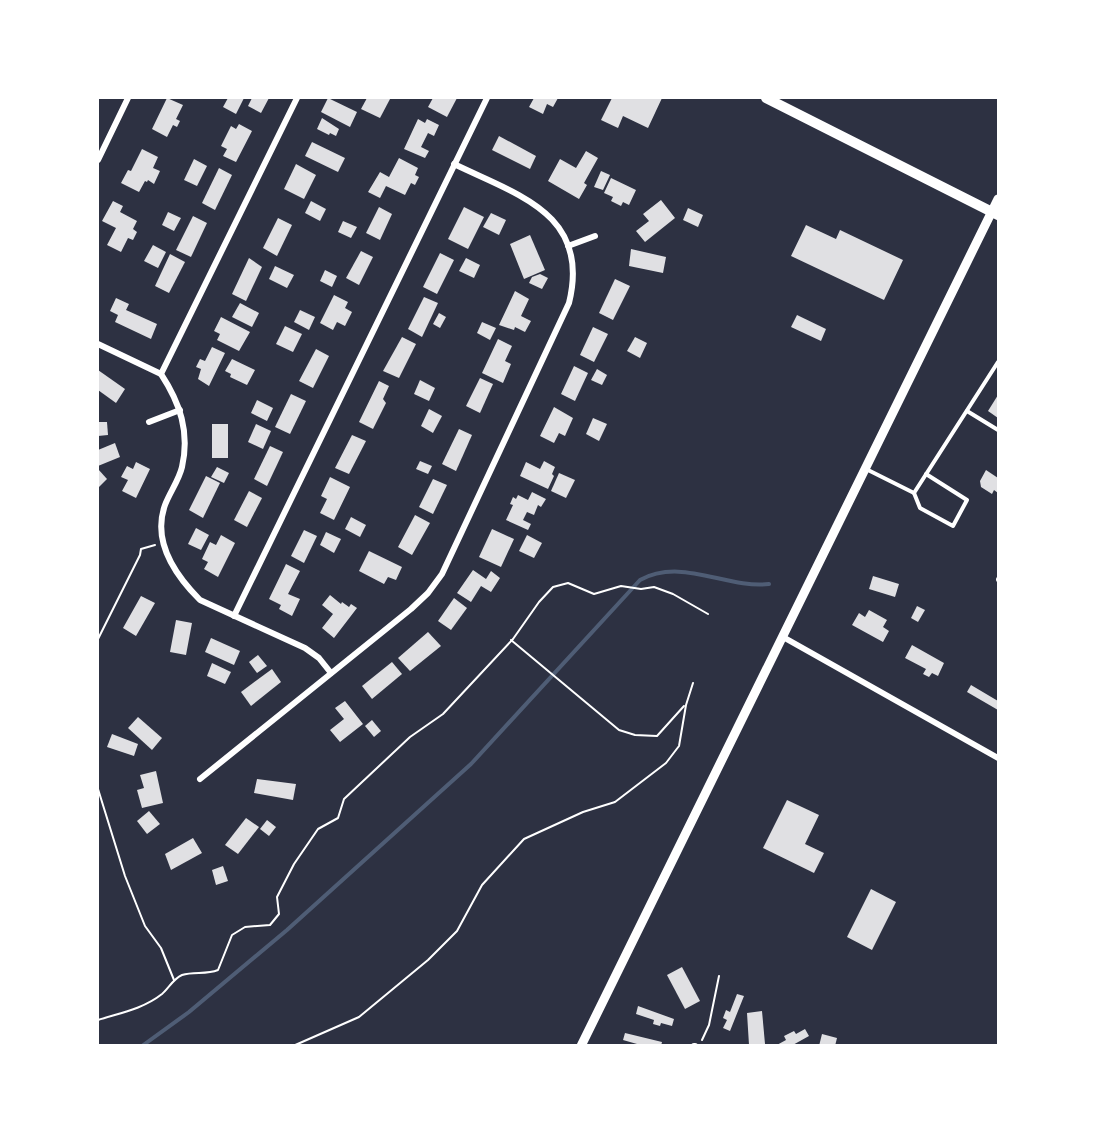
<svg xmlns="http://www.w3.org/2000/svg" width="1096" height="1143" viewBox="0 0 1096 1143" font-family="'Varela Round',sans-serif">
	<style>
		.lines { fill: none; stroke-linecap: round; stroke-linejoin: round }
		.stream { stroke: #4f5d75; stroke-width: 4 }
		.building { fill: #e0e0e3 }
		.path { stroke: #fff; stroke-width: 2 }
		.service { stroke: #fff; stroke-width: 4 }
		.minor { stroke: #fff; stroke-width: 6 }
		.tertiary { stroke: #fff; stroke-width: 9 }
		.secondary { stroke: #fff; stroke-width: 10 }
	</style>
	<rect width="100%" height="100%" fill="#2d3142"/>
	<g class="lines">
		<path class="stream" d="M 142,1046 L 189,1012 L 287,930 L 471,764 L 640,580 C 682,557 726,589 769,584"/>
	</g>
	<g class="building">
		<path d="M 167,98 L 183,105 L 176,119 L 180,121 L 177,127 L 173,125 L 167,137 L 152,129 Z"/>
		<path d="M 228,98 L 244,98 L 236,114 L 223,107 Z"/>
		<path d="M 252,98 L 269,98 L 261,113 L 248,106 Z"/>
		<path d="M 328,98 L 357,112 L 350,127 L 321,112 Z"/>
		<path d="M 367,98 L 390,99 L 380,118 L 361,109 Z"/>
		<path d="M 433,98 L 457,98 L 447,117 L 428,107 Z"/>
		<path d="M 534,98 L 558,98 L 553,107 L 547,104 L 543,114 L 529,107 Z"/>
		<path d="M 612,98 L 662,98 L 648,128 L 623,116 L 618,128 L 601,120 Z"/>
		<path d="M 322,118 L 339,129 L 336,136 L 330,133 L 329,135 L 317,129 Z"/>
		<path d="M 418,119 L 425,123 L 427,119 L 439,125 L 434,136 L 428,133 L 421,147 L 429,151 L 425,158 L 404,149 Z"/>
		<path d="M 239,124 L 252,131 L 236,162 L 223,156 L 227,149 L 221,146 L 231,126 L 236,129 Z"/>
		<path d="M 499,136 L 536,156 L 530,169 L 492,150 Z"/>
		<path d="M 312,142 L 345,158 L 338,172 L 305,156 Z"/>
		<path d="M 142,149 L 158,157 L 153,168 L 160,171 L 154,184 L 148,180 L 147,182 L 145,181 L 139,192 L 121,183 L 128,170 L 131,171 Z"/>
		<path d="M 586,151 L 598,158 L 584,183 L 587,185 L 579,199 L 548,181 L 560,159 L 576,168 Z"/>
		<path d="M 399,158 L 418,168 L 415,175 L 419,177 L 415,185 L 411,183 L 405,195 L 386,186 L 380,198 L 368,192 L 380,172 L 389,177 Z"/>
		<path d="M 194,159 L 207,166 L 197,186 L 184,180 Z"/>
		<path d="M 296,164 L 316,175 L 304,199 L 284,189 Z"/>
		<path d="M 219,168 L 232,175 L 215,210 L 202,203 Z"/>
		<path d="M 601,171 L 610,175 L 603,190 L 594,187 Z"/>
		<path d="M 611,178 L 636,190 L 629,205 L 623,202 L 621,206 L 611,201 L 613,197 L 604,193 Z"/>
		<path d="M 661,200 L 675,218 L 645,242 L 636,231 L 649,221 L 643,214 Z"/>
		<path d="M 113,201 L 123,206 L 120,212 L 137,221 L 133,229 L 137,232 L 133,240 L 128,238 L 121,252 L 107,245 L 116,228 L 102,221 Z"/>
		<path d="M 311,201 L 326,209 L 320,221 L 305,213 Z"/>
		<path d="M 379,207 L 392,214 L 380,240 L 366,233 Z"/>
		<path d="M 464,207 L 484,217 L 468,249 L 448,239 Z"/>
		<path d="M 688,208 L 703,215 L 698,227 L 683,220 Z"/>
		<path d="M 168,212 L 181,218 L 174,231 L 162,225 Z"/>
		<path d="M 491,213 L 506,220 L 499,235 L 483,227 Z"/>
		<path d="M 193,216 L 207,223 L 191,257 L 176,250 Z"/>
		<path d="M 278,218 L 292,225 L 277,256 L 263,248 Z"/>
		<path d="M 343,221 L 357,227 L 351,238 L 338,232 Z"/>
		<path d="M 806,225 L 836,239 L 840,230 L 903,260 L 884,300 L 791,256 Z"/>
		<path d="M 530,235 L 545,270 L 524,279 L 510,244 Z"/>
		<path d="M 153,245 L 166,252 L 158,268 L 144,261 Z"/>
		<path d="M 631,249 L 666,257 L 663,273 L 629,266 Z"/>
		<path d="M 361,251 L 373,257 L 359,285 L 346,278 Z"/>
		<path d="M 440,253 L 454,260 L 437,294 L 423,287 Z"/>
		<path d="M 170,254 L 185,262 L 169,293 L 155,286 Z"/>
		<path d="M 249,258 L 262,267 L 246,301 L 232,294 Z"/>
		<path d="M 466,258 L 480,265 L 474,278 L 459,271 Z"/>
		<path d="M 275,266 L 294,275 L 287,288 L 269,279 Z"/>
		<path d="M 325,270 L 337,276 L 332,287 L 320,281 Z"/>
		<path d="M 540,274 L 548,278 L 542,289 L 529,283 L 532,277 Z"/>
		<path d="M 615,279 L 630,286 L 613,320 L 599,313 Z"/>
		<path d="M 515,291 L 529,299 L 521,316 L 531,321 L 525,332 L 515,327 L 514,330 L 499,325 Z"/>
		<path d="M 334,295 L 348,302 L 345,308 L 352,312 L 345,326 L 337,322 L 333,330 L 320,323 Z"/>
		<path d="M 424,297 L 438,303 L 422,337 L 408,329 Z"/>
		<path d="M 116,298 L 129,304 L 126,310 L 157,324 L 151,339 L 115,322 L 118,315 L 110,311 Z"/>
		<path d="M 240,303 L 259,313 L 252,327 L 232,317 Z"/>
		<path d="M 300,310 L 315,317 L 309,330 L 294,322 Z"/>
		<path d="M 439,313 L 446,317 L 440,328 L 433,324 Z"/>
		<path d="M 797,315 L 826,329 L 821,341 L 791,327 Z"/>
		<path d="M 221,317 L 250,332 L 239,351 L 217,340 L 220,334 L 214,331 Z"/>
		<path d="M 482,322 L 496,328 L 490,340 L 477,333 Z"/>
		<path d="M 285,326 L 302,334 L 293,352 L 276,344 Z"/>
		<path d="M 593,327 L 608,334 L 594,362 L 580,355 Z"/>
		<path d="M 402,337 L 416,344 L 399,378 L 383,371 Z"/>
		<path d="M 635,337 L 647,343 L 640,358 L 627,351 Z"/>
		<path d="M 498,339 L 512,346 L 505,361 L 511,364 L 503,383 L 482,373 Z"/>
		<path d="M 212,347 L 225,353 L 209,386 L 198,379 L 201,369 L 196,367 L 200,359 L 205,361 Z"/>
		<path d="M 316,349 L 329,356 L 313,388 L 299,381 Z"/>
		<path d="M 232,359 L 255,370 L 247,385 L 230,377 L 231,374 L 225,371 Z"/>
		<path d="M 574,366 L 588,373 L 575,401 L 561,394 Z"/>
		<path d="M 597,369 L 607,375 L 602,385 L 591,380 Z"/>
		<path d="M 98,370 L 125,389 L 116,403 L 98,390 Z"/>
		<path d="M 480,378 L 493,384 L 480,413 L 466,406 Z"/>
		<path d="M 420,380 L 435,388 L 429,401 L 414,394 Z"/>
		<path d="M 379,381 L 389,386 L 383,399 L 386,403 L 373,429 L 359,422 Z"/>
		<path d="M 291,394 L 306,401 L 290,434 L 275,427 Z"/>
		<path d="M 998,395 L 998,418 L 988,411 Z"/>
		<path d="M 257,400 L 273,408 L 267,421 L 251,413 Z"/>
		<path d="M 554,407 L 573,418 L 565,436 L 559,433 L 554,443 L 540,436 Z"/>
		<path d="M 429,409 L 442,416 L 433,433 L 421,426 Z"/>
		<path d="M 593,418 L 607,424 L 599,441 L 586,434 Z"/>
		<path d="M 98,422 L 107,422 L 108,435 L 98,436 Z"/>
		<rect x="212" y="424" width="16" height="34"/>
		<path d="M 256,424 L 271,431 L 263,449 L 248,442 Z"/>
		<path d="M 459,429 L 472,435 L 456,471 L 442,464 Z"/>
		<path d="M 352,435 L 366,441 L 349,474 L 335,468 Z"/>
		<path d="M 115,443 L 120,457 L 98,466 L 98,450 Z"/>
		<path d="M 270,446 L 283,452 L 267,486 L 254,479 Z"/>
		<path d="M 420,461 L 432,466 L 428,474 L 416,469 Z"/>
		<path d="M 544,461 L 555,467 L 552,474 L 554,476 L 548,489 L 520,476 L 526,462 L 540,469 Z"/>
		<path d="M 136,462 L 150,469 L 136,498 L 122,491 L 128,480 L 121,477 L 127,466 L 133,469 Z"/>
		<path d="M 217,467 L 229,473 L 224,483 L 211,477 Z"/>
		<path d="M 98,469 L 107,479 L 98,488 Z"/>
		<path d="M 986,470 L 998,478 L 998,493 L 994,490 L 992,494 L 981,487 L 980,481 Z"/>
		<path d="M 559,473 L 575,480 L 566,498 L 551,491 Z"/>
		<path d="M 206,476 L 220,483 L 203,518 L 189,510 Z"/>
		<path d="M 330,477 L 350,487 L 334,520 L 320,513 L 327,499 L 321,496 Z"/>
		<path d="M 433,479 L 447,485 L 433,514 L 419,507 Z"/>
		<path d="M 249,491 L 262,498 L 247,527 L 234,520 Z"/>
		<path d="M 532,492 L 546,499 L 541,507 L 538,505 L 534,515 L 527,512 L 523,520 L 531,524 L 528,530 L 506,520 L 513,505 L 510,504 L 513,497 L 516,499 L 518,495 L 528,500 Z"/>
		<path d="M 415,515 L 430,523 L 412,555 L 398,547 Z"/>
		<path d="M 351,517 L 366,525 L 360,537 L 345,529 Z"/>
		<path d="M 196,528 L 209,535 L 201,550 L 188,544 Z"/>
		<path d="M 492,529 L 514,539 L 501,567 L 479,557 Z"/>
		<path d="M 304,530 L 317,536 L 304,563 L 291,556 Z"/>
		<path d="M 326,532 L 341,539 L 334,553 L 320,545 Z"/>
		<path d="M 221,535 L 235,543 L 218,577 L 204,569 L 208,562 L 202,559 L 210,542 L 216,545 Z"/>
		<path d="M 527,535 L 542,543 L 534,558 L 519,551 Z"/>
		<path d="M 369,551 L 402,567 L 396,580 L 388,577 L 384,584 L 359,571 Z"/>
		<path d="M 286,564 L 300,571 L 288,594 L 300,599 L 292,616 L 279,609 L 281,605 L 269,599 Z"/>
		<path d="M 473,570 L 486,579 L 491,571 L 500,578 L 491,592 L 481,586 L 471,602 L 457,593 Z"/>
		<path d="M 873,576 L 899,584 L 895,597 L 869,589 Z"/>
		<path d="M 330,595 L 341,604 L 342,602 L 349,607 L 351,604 L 357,608 L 334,638 L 322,628 L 333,614 L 322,605 Z"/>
		<path d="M 141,596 L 155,603 L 136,636 L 123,628 Z"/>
		<path d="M 454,598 L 467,608 L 451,630 L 438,621 Z"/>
		<path d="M 917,606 L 925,610 L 918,622 L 911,618 Z"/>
		<path d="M 869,610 L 887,620 L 883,627 L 889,631 L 883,642 L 852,625 L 859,613 L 865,617 Z"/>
		<path d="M 176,620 L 192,623 L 186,655 L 170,652 Z"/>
		<path d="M 428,632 L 441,646 L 410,671 L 398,658 Z"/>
		<path d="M 211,638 L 240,651 L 234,665 L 205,652 Z"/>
		<path d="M 912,645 L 944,663 L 938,676 L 932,673 L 929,677 L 923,674 L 926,669 L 905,658 Z"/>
		<path d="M 258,655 L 267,666 L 257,673 L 249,662 Z"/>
		<path d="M 392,662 L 402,674 L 372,699 L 362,686 Z"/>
		<path d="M 212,663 L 231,672 L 225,684 L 207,676 Z"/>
		<path d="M 272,669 L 281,682 L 251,706 L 241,692 Z"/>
		<path d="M 971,685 L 998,701 L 998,710 L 967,692 Z"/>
		<path d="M 345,701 L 363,724 L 340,742 L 330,730 L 344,719 L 335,708 Z"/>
		<path d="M 138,717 L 162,738 L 152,750 L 128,728 Z"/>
		<path d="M 372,720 L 381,731 L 374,737 L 365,726 Z"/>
		<path d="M 112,734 L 138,744 L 134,756 L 107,747 Z"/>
		<path d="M 156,771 L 163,803 L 142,808 L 137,790 L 144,788 L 140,775 Z"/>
		<path d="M 257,779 L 296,784 L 293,800 L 254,793 Z"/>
		<path d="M 787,800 L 819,815 L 805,844 L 824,853 L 814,873 L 763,848 Z"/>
		<path d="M 149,811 L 160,824 L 147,834 L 137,821 Z"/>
		<path d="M 246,818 L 259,827 L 238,854 L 225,845 Z"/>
		<path d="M 267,820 L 276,827 L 269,836 L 260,829 Z"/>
		<path d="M 193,838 L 202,853 L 171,870 L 165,854 Z"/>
		<path d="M 223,866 L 228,881 L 216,885 L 212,870 Z"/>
		<path d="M 871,889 L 896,902 L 872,950 L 847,937 Z"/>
		<path d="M 682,967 L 700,1001 L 685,1009 L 667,975 Z"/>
		<path d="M 737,994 L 744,996 L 730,1031 L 723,1028 L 727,1020 L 723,1018 L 726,1010 L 730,1012 Z"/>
		<path d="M 638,1006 L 674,1019 L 672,1026 L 661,1023 L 660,1026 L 653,1024 L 654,1020 L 636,1014 Z"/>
		<path d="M 762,1011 L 765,1044 L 749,1045 L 747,1013 Z"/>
		<path d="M 805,1029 L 809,1036 L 791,1046 L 775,1046 L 786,1040 L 784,1036 L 794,1031 L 796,1034 Z"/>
		<path d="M 625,1033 L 662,1042 L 661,1046 L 644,1046 L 623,1040 Z"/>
		<path d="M 822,1034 L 837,1038 L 835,1046 L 819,1046 Z"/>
	</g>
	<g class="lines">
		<g class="path">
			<path d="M 98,639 L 140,555 L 141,549 L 155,545"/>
			<path d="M 511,640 L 619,730 L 635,735 L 657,736 L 684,706"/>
			<path d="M 98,789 L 125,876 L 145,926 L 161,948 L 174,980"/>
			<path d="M 98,1020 C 120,1013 143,1009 162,994 C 169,988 173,979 182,975 C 194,971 206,975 218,970 L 232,935 L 245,927 L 270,925 L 279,914 L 277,897 L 294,864 L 318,829 L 338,818 L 344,799 L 410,737 L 443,714 L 513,639 L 539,602 L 553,587 L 568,583 L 594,594 L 621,586 L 641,589 L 654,587 L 673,594 L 708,614"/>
			<path d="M 702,1040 L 709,1025 L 719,976"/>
			<path d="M 293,1046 L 359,1017 L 428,960 L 457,931 L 482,885 L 524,839 L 583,812 L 615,802 L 666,763 L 679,746 L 686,705 L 693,683"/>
		</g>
		<g class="service">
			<path d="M 967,411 L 998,430"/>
			<path d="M 866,469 L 914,493 L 998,362"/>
			<path d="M 914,493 L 920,508 L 953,526 L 967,500 L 926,474"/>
			<path d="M 998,580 L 998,579"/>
		</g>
		<g class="minor">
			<path d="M 297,98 L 161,374 C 180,403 190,432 182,467 C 179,480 170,492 165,505 C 152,541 175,575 200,600 L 305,648 L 319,658 L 331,673"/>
			<path d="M 98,160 L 128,98"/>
			<path d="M 568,246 L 595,236"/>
			<path d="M 98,344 L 161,374"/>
			<path d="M 149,422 L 180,410"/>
			<path d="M 234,616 L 487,98"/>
			<path d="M 783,637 L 998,758"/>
			<path d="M 200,779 L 411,609 L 428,593 L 442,574 L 569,303 C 591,214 518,195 454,164"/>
			<path d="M 694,1046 L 695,1046"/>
		</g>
		<path class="tertiary" d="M 581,1046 L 998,199"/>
		<path class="secondary" d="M 766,98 L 998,215"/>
	</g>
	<rect width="1096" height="1143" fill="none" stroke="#ffffff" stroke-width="198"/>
</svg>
